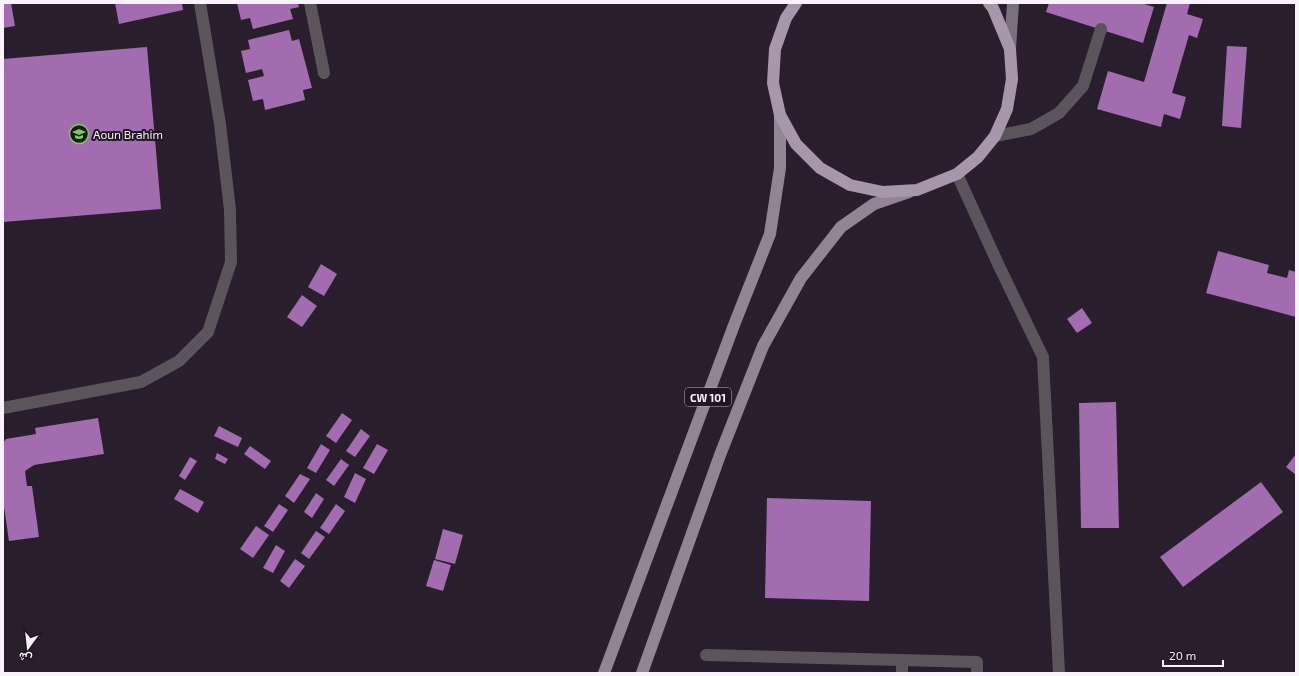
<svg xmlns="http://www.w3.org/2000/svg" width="1299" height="676" viewBox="0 0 1299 676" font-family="'Exo 2',Vazirmatn,sans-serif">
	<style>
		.building { fill: #a26dae }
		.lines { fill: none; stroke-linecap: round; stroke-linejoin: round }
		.lane { stroke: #5b545c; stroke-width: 12 }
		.street { stroke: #5b545c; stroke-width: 12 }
		.secondary { stroke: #7a6f7c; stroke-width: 12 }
		.primary { stroke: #928495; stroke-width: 12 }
		.highway { stroke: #a897ac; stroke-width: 12 }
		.labels { text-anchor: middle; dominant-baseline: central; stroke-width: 4; stroke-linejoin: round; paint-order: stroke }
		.shield { fill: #211423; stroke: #b9afbb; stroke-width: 1 }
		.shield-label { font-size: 11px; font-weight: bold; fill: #faf1fc }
		.poi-label { font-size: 12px; fill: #faf1fc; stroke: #211423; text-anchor: start }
	</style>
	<rect width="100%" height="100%" fill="#2a1d2d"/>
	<g class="building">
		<path d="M 3,3 L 11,3 L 15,26 L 3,28 Z"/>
		<path d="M 115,3 L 182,3 L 183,10 L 119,24 Z"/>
		<path d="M 237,3 L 298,3 L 299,7 L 290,9 L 293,19 L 253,29 L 250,18 L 241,20 Z"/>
		<path d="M 1049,3 L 1141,3 L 1154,7 L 1143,43 L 1046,12 Z"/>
		<path d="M 1167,3 L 1190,3 L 1187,14 L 1203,19 L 1197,38 L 1189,35 L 1172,93 L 1186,97 L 1180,119 L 1164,114 L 1161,127 L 1097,109 L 1108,71 L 1144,82 Z"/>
		<path d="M 289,30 L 292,41 L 299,39 L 312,88 L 303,90 L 305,100 L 265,110 L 263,99 L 253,101 L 248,80 L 264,76 L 262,69 L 246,73 L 241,51 L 250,49 L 248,40 Z"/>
		<path d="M 1227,46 L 1247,47 L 1241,128 L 1222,126 Z"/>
		<path d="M 147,47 L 161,209 L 3,222 L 3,59 Z"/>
		<path d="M 1218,251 L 1269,265 L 1267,273 L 1287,278 L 1289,270 L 1296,272 L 1296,317 L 1206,293 Z"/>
		<path d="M 321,264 L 337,274 L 324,296 L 308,287 Z"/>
		<path d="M 302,295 L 317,306 L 302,327 L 287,317 Z"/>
		<path d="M 1082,308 L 1092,323 L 1077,333 L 1067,319 Z"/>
		<path d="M 1116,402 L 1119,528 L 1081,528 L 1079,403 Z"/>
		<path d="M 342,413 L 352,420 L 336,443 L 326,436 Z"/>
		<path d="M 98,418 L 104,454 L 34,465 L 25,471 L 27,486 L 32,486 L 39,537 L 9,541 L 3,500 L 3,443 L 6,439 L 36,434 L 35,428 Z"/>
		<path d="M 219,426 L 242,438 L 238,447 L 214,436 Z"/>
		<path d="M 361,429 L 370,436 L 355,457 L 346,451 Z"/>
		<path d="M 321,444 L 330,450 L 316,473 L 307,468 Z"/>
		<path d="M 377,444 L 388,450 L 374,474 L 363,468 Z"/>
		<path d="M 250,446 L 271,461 L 265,469 L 244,454 Z"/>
		<path d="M 217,453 L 228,459 L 225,464 L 215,459 Z"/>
		<path d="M 1296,454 L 1296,475 L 1286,467 Z"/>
		<path d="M 190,457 L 197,461 L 185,480 L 179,476 Z"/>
		<path d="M 341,459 L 349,465 L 334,486 L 326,480 Z"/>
		<path d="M 355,473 L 366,479 L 355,503 L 344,497 Z"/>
		<path d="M 300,474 L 310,479 L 294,503 L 285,496 Z"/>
		<path d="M 1261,482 L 1283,512 L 1183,587 L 1160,557 Z"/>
		<path d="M 180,489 L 204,502 L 198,513 L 174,499 Z"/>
		<path d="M 316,493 L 324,499 L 312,518 L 304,512 Z"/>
		<path d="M 767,498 L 871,501 L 869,601 L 765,598 Z"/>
		<path d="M 279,504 L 288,510 L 273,532 L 264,526 Z"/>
		<path d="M 336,504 L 345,511 L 329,534 L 320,528 Z"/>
		<path d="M 256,526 L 269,535 L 253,558 L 240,549 Z"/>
		<path d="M 443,529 L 463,535 L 455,564 L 435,559 Z"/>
		<path d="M 316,531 L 325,537 L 309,559 L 301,553 Z"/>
		<path d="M 276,545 L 285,551 L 273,573 L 263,568 Z"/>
		<path d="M 295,559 L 305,566 L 289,588 L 280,581 Z"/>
		<path d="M 434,560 L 451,565 L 443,591 L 426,586 Z"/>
	</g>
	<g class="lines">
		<g class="lane">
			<path d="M 995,136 L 1031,129 L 1059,113 L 1083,86 L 1101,29"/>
			<path d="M 706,655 L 977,662 L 977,673"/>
			<path d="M 902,660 L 902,673"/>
		</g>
		<g class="street">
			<path d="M 310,3 L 324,73"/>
			<path d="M 957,174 L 999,266 L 1043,357 L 1059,673"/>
			<path d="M 3,408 L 141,382 L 179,361 L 208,332 L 231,262 L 230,210 L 220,124 L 200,3"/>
		</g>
		<path class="secondary" d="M 1010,49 L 1013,3"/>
		<g class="primary">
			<path d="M 604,673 L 734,325 L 770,234 L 780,168 L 780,115"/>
			<path d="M 642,673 L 720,455 L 763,346 L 801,278 L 841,227 L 874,204 L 909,192"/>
		</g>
		<path class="highway" d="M 796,3 L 786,18 L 775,49 L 773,83 L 780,115 L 796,144 L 820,168 L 850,185 L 883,192 L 917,190 L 957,174 L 978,157 L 995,136 L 1007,109 L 1012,79 L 1010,49 L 993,8 L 989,3"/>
	</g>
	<defs>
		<g id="school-ring" transform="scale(1)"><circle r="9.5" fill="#211423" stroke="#72d25d" stroke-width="1.5"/><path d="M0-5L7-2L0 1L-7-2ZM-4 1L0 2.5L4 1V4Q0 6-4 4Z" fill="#72d25d"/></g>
	</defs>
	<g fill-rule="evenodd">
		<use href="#school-ring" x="79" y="134"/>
	</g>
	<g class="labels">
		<rect class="shield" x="685" y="388" width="46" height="18" rx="3"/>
		<g class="shield-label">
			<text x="708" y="397">CW 101</text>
		</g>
		<g class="poi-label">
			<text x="93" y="134">Aoun Brahim</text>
		</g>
	</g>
	<rect width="1299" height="676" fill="none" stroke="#faf1fc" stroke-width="8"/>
	<g transform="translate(28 648) rotate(195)" stroke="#211423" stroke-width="3" paint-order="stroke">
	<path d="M0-3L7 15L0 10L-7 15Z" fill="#faf1fc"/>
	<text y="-6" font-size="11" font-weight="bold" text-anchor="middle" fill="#faf1fc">ش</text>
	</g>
	<path d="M1163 660v6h60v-6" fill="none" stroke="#faf1fc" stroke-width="2"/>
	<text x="1169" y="660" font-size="12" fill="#faf1fc" stroke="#211423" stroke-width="3" paint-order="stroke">20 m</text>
</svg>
